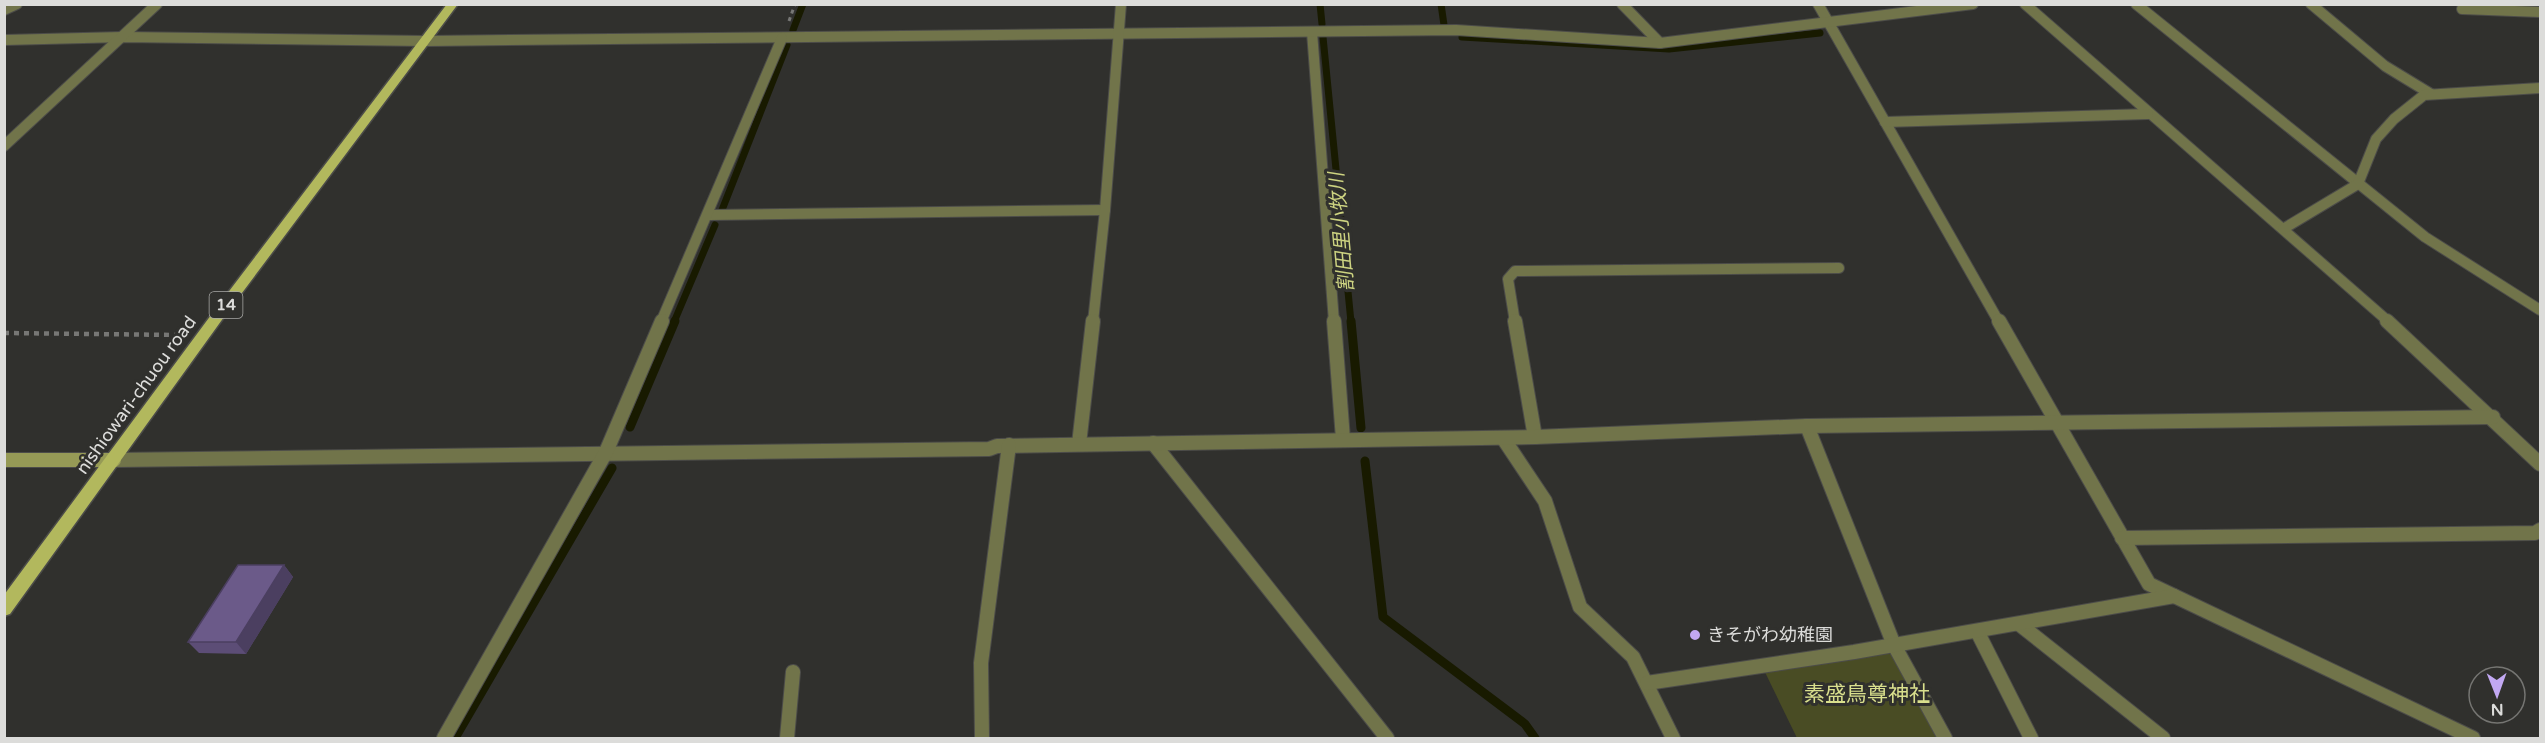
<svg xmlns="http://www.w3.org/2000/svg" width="2545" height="743" viewBox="0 0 2545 743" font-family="'Varela Round','Noto Sans JP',sans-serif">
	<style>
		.green { fill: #494c24 }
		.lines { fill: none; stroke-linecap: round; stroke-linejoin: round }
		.stream-far1 { stroke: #181a00; stroke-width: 7 }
		.stream { stroke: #181a00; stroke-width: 9 }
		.street-far1-casing { stroke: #4c4c49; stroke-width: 12 }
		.street-casing { stroke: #4c4c49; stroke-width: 16 }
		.secondary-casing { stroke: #4c4c49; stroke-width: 16 }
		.primary-casing { stroke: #4c4c49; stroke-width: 3 }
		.path-far1 { stroke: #777775; stroke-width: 3; stroke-dasharray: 4 4; stroke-linecap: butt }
		.path { stroke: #777775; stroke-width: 4.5; stroke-dasharray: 5 5; stroke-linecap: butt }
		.street-far1 { stroke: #71744a; stroke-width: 10 }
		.street { stroke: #71744a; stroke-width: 14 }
		.secondary { stroke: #969a56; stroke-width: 14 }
		.primary { fill: #b2b85d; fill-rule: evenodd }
		.wall { fill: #5c4d76 }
		.shaded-wall { fill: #4b3f60 }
		.building { fill: #6b5a89; stroke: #4b3f60; stroke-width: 1.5 }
		.poi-dot { fill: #c2a8f2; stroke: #30302d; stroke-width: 2 }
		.labels { text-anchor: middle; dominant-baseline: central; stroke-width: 6; stroke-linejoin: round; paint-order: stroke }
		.shield { fill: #30302d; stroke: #a8a8a6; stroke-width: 1.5 }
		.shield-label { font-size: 16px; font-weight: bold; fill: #dcdcda }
		.street-label { font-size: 18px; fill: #dcdcda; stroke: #30302d }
		.poi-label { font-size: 18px; fill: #dcdcda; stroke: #30302d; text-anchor: start }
		.water-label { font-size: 20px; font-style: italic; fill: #cdd381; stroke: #30302d }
		.near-park-label { font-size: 21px; fill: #d9df8d; stroke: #30302d }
	</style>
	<rect width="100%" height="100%" fill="#30302d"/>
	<path class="green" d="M 1894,645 L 1939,738 L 1797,738 L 1762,666 Z"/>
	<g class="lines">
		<g class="stream-far1">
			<path d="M 1320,4 L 1322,24"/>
			<path d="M 1441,4 L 1444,25"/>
			<path d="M 793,30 L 803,4"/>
			<path d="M 1323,37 L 1351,322"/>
			<path d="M 1462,37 L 1669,49 L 1820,33"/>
			<path d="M 722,210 L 787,45"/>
			<path d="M 674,322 L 715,225"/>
		</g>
		<g class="stream">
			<path d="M 1351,321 L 1361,428"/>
			<path d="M 630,427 L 675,321"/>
			<path d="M 1365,461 L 1383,617 L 1525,724 L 1535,738"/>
			<path d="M 455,738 L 612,468"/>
		</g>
		<g class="street-far1-casing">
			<g id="street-far1">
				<path d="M 1622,4 L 1660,43"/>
				<path d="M 1818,4 L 1999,322"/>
				<path d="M 2025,4 L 2389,322"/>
				<path d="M 2136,4 L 2425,237 L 2540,310"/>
				<path d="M 2311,4 L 2385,66 L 2431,94"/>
				<path d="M 2462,9 L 2540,12"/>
				<path d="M 4,10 L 17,4"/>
				<path d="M 1312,32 L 1334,322"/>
				<path d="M 4,40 L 123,37 L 426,41 L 1456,30 L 1660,43 L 1973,4"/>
				<path d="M 1885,122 L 2148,114"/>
				<path d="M 4,146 L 157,4"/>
				<path d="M 709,215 L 1105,210"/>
				<path d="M 2283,229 L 2358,184 L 2376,139 L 2394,119 L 2424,95 L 2540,88"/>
				<path d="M 661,322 L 782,38"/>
				<path d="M 1093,322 L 1105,210 L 1121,4"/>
				<path d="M 1515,322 L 1508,279 L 1515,271 L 1839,268"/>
			</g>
		</g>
		<g class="street-casing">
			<g id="street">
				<path d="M 1334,321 L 1343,439"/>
				<path d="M 1515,321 L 1535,437"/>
				<path d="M 1999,321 L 2149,584 L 2473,738"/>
				<path d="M 2387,321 L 2540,464"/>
				<path d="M 1807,426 L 1894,645 L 1945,738"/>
				<path d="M 1503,438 L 1545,501 L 1580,607 L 1633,657 L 1673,738"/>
				<path d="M 1153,443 L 1387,738"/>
				<path d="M 1079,444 L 1093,321"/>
				<path d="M 114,460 L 989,449 L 997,446 L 1535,437 L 1807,426 L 2493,417"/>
				<path d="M 2122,538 L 2535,533 L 2540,530"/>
				<path d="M 2019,624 L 2163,738"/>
				<path d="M 1977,631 L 2031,738"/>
				<path d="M 1647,683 L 1854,652 L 2174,596"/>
				<path d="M 444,738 L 606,452 L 662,321"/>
				<path d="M 787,738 L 793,672"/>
				<path d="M 982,738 L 981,663 L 1009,445"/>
			</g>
		</g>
		<g class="secondary-casing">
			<path id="secondary" d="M 4,460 L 114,460"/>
		</g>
		<g class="primary-casing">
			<path id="primary" d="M 447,4 L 458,4 L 224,317 L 10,614 L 4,616 L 4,595 L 214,311 Z"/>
		</g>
		<path class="path-far1" d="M 789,21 L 795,4"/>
		<path class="path" d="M 4,333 L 180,335"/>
		<use href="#street-far1" class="street-far1"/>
		<use href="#street" class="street"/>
		<use href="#secondary" class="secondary"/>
		<use href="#primary" class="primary"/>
	</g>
	<path class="wall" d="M 284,565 L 293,577 L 246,654 L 199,653 L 188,642 Z"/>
	<path class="shaded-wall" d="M 284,565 L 293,577 L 246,654 L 236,642 Z"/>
	<path class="building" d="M 238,565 L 284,565 L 236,642 L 188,642 Z"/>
	<circle class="poi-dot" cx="1695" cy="635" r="6"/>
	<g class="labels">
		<rect class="shield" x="209.5" y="292" width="33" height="26" rx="4.5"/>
		<g class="shield-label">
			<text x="226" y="305">14</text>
		</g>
		<g class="street-label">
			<text transform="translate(136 395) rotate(-54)">nishiowari-chuou road</text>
		</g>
		<g class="poi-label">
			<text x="1707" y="635">きそがわ幼稚園</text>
		</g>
		<g class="water-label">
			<text transform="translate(1342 232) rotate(-95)">割田里小牧川</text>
		</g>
		<g class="near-park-label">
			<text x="1867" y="694">素盛鳥尊神社</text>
		</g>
	</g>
	<rect width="2545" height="743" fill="none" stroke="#dcdcda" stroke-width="12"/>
	<g transform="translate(2497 695) rotate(179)"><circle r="28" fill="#30302d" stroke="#757572" stroke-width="1.5"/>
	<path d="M0-4.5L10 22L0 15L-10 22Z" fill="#c2a8f2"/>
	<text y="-9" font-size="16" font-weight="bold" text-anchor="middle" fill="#dcdcda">N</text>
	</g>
</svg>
